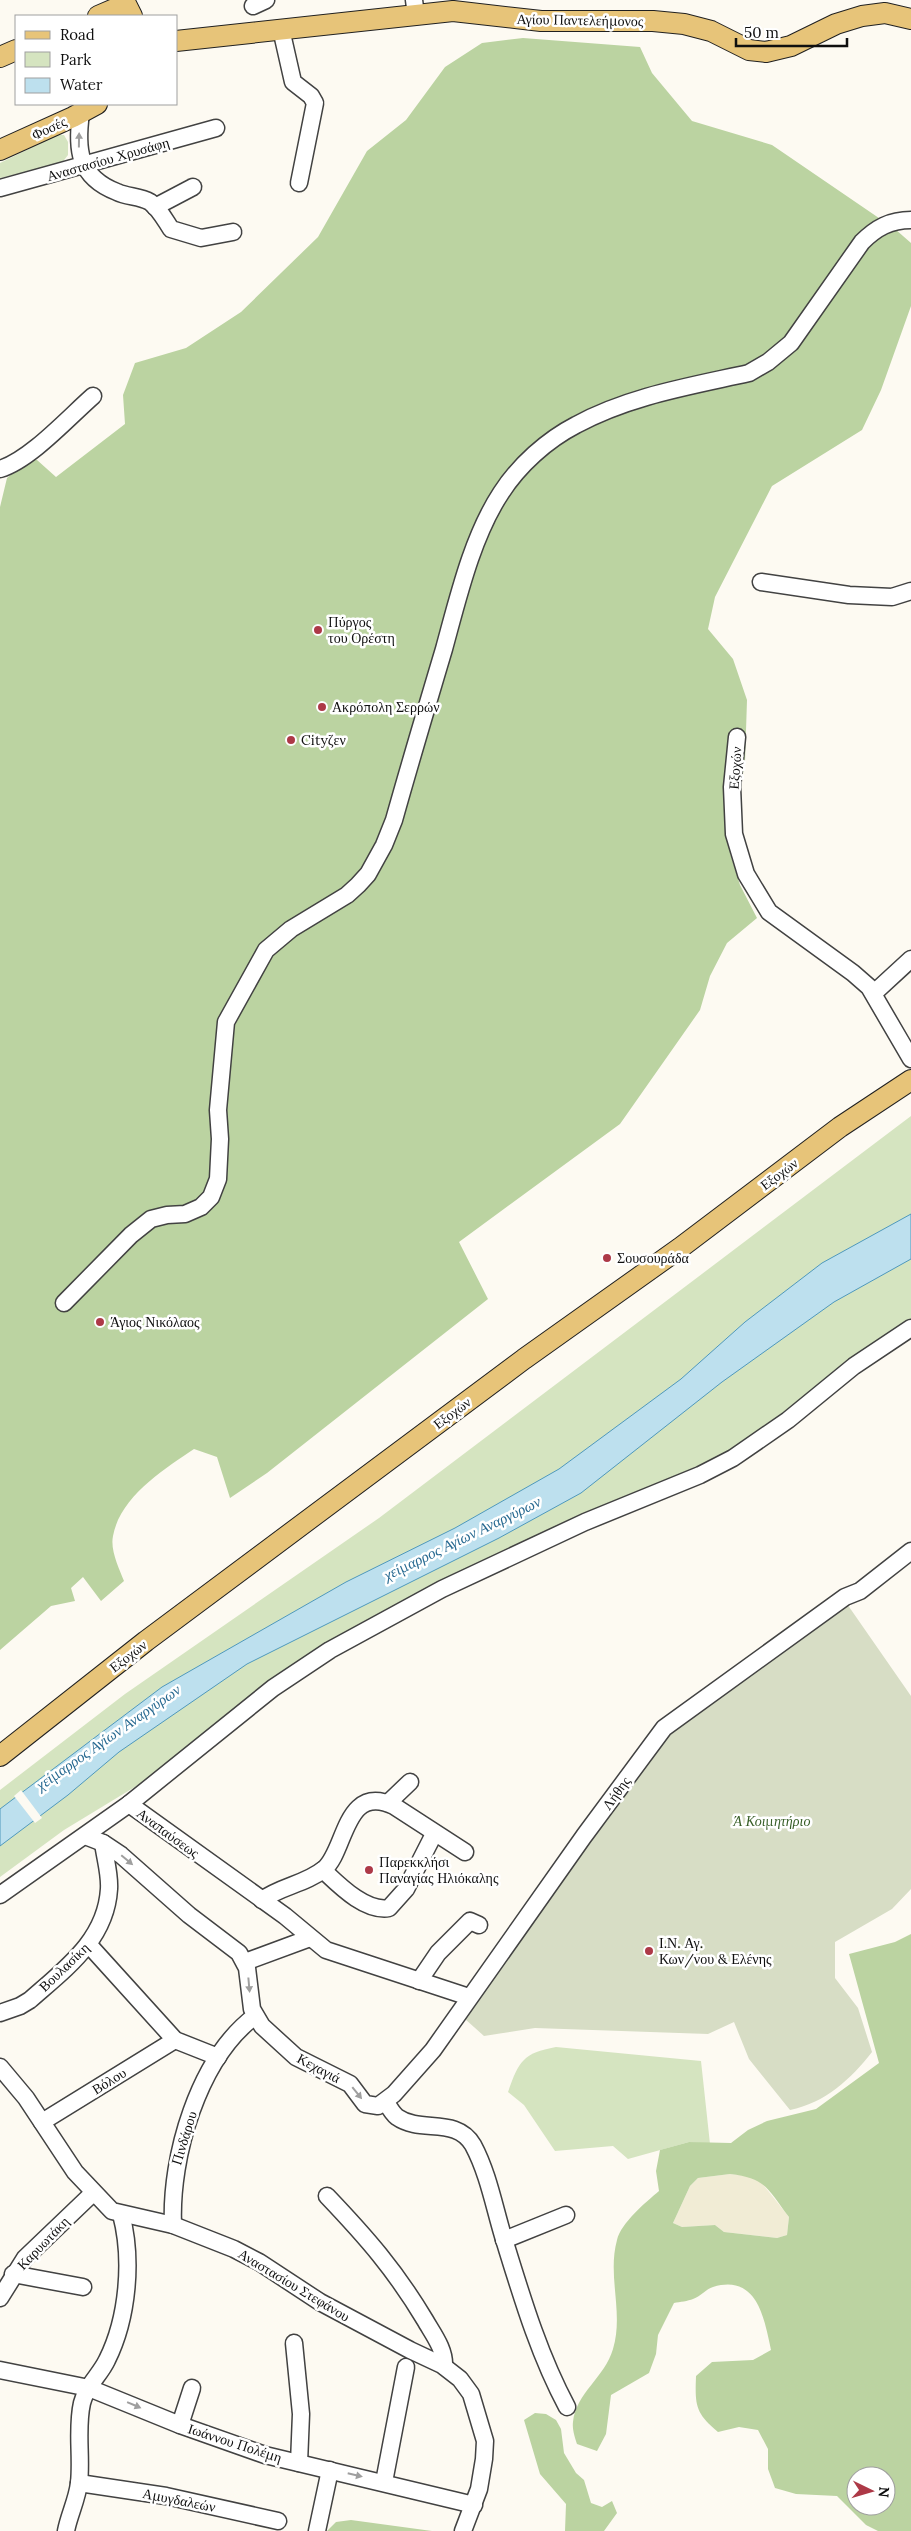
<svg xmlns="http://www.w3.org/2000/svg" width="911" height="2531" viewBox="0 0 911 2531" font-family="Lora,serif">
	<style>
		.farmland { fill: #f1ecd5 }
		.green { fill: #d5e4c0 }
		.forest { fill: #bbd3a1; fill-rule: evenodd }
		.cemetery { fill: #d7ddc5 }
		.water { fill: #bde0ee; stroke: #4e98bc }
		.pier { fill: #fdfaf2 }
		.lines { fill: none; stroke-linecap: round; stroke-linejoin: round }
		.minor-casing { stroke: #424242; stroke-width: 19 }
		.major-casing { stroke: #202020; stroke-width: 22 }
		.minor { stroke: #fff; stroke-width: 16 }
		.major { stroke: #e7c479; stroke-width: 20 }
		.oneway { fill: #9f9f9f }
		.poi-dot { fill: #ad3947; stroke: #fff; stroke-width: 2 }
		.labels { text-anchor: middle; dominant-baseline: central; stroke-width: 5; stroke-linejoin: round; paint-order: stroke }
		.street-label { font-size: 14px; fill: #0f0f0f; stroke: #fff }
		.poi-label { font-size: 14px; fill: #0f0f0f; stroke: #fff; text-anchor: start }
		.park-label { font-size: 14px; font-style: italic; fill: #375e27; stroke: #fff }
		.water-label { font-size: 15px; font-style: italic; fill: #286a91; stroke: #fff }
	</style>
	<rect width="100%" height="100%" fill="#fdfaf2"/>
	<path class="farmland" d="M 730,2174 L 750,2176 L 761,2182 L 789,2217 L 787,2235 L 777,2238 L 724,2232 L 715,2225 L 682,2227 L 673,2223 L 690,2186 L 698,2178 Z"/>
	<g class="green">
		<path d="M 57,135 L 64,135 L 68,142 L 68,155 L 61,164 L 0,178 L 0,163 Z"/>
		<path d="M 911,1116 L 911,1320 L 882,1338 L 806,1400 L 719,1458 L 622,1499 L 267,1686 L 143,1782 L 64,1830 L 0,1877 L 0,1790 L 125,1694 L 379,1518 Z"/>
		<path d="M 556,2047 L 701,2061 L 710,2144 L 689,2142 L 628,2159 L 613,2146 L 555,2151 L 524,2105 L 508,2092 C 519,2061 523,2053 556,2047 Z"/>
	</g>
	<g class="forest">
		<path d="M 523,38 L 640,47 L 652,73 L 692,121 L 772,145 L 895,229 L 911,243 L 911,306 L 881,390 L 862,430 L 772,486 L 715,597 L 708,629 L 733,659 L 747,700 L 745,762 L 730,853 L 740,885 L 757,918 L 727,943 L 710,976 L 700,1010 L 620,1124 L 459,1242 L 488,1299 L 267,1473 L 230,1498 L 217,1457 L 194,1449 C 164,1469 120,1497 113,1536 C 110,1550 119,1568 124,1581 L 101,1601 L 83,1577 L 71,1588 L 75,1601 L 51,1606 L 0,1650 L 0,507 L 7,478 L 30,459 L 37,460 L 56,477 L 125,424 L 123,395 L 135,363 L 186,348 L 241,312 L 318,237 L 367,151 L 406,120 L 445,67 L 482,43 Z"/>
		<path d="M 911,1934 L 911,2531 L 878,2531 L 866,2525 L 837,2496 L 796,2494 L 775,2488 L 768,2469 L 768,2449 L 758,2430 L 739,2427 L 718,2432 C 695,2413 695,2405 696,2376 L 712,2362 L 753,2360 L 771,2350 C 764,2317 757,2274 713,2287 C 706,2289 701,2296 693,2299 C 688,2301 680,2302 674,2303 L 658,2335 L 656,2354 L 649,2373 L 611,2395 L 606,2434 L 597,2451 L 577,2444 C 575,2438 572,2429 573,2422 C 576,2393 605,2377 613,2349 C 624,2313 607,2276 617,2240 C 621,2223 646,2202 659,2191 L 656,2171 L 660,2150 L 689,2142 L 731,2143 L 748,2130 L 767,2121 L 816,2109 L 879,2063 L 849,1954 L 895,1942 ZM 730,2174 C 767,2178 768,2190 789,2217 L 787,2235 L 777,2238 L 724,2232 L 715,2225 L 682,2227 L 673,2223 L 690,2186 L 698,2178 ZM 856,2476 L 886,2476 L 886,2506 L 856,2506 Z"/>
		<path d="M 535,2413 L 546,2414 L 556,2420 L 561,2429 L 564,2453 L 576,2473 L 584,2480 L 591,2503 L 602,2507 L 612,2501 L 617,2513 L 604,2531 L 565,2531 L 566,2504 L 540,2474 L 524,2420 Z"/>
		<path d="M 351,2520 L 432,2531 L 327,2531 L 336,2522 Z"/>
	</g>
	<path class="cemetery" d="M 845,1601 L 911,1696 L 911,1889 L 892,1909 L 835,1942 L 835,1978 L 858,2008 L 872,2052 C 851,2079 825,2103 790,2110 L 749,2059 L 734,2022 L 708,2034 L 535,2028 L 484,2036 L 465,2019 L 612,1807 L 665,1737 Z"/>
	<path class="water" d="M 911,1214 L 911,1259 L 834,1302 L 722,1382 L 581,1493 L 499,1538 L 247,1664 L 119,1752 L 68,1795 L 0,1846 L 0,1809 L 162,1687 L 346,1582 L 455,1528 L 559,1469 L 681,1379 L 745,1322 L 822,1263 Z"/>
	<path class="pier" d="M 21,1790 L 42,1818 L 35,1823 L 14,1796 Z"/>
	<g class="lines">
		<g class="minor-casing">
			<g id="minor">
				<path d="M 414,0 L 416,15"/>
				<path d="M 253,6 L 266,0"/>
				<path d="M 281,29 L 293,82 L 311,96 L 315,103 L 299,183"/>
				<path d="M 81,113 C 76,149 78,177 117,192 C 127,197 140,196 150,202 C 159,208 165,220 171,229 L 201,238 L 233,232"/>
				<path d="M 0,188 L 216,128"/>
				<path d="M 155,207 L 193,187"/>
				<path d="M 0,469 C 30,460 68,418 93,396"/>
				<path d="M 761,582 L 849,595 L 892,597 L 911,591"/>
				<path d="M 737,737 L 732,787 L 734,834 L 746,874 L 769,912 L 853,973 L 869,987 L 911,1059"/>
				<path d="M 874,993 L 911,959"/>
				<path d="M 64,1303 L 131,1235 L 151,1219 L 167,1215 L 185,1214 L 201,1207 L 211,1197 L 218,1179 L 220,1139 L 218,1110 L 226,1022 L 266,950 L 291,929 L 347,895 L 358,885 L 368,874 L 384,845 L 394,820 C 410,763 427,706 444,649 C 458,598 472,537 501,493 C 519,465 547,440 576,425 C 629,396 691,386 749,373 L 768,362 L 791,343 L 862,242 C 876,228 890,220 911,220"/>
				<path d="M 388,1803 L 410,1782"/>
				<path d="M 129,1804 L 285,1916 L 326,1950 L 469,1997"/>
				<path d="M 85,1836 L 103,1843 L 121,1855 L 189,1915 L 239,1953 L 247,1968 L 252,2009 L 262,2026 L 296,2057 L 350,2084 L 365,2104 L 378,2106 L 394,2094 L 433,2050 L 584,1836 L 664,1728 L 845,1597 L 860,1591 L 911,1551"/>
				<path d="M 323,1870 C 339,1885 365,1912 389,1908 L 406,1889 L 434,1834"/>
				<path d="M 0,1895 L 129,1804 L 273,1688 L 330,1650 L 442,1589 L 585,1522 L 700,1475 L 733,1458 L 788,1420 L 854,1366 L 911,1328"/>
				<path d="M 262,1900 C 281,1886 306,1884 324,1869 C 346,1852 344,1782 394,1806 L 465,1852"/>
				<path d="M 89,1945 L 175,2040 L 218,2057"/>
				<path d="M 245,1962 L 310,1938"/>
				<path d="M 419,1981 L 438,1953 L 470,1921 L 479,1925"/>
				<path d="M 0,2013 L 20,2006 L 30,2000 C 65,1969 106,1940 109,1889 C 110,1874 105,1858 103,1843"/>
				<path d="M 0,2067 L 26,2098 L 75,2172 L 112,2211 L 173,2225 L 234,2249 L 259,2262 L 320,2302 L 410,2350 L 442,2365 L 460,2379 L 471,2394 L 485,2441 L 484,2459 L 479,2489 L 463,2531"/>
				<path d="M 386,2102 C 389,2107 392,2113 397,2117 C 421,2134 456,2116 473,2145 C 488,2173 494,2206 503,2236 C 521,2294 538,2353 567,2407"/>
				<path d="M 42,2122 L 175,2040"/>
				<path d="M 327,2196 C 367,2238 395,2270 425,2320 C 433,2334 445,2349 444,2366"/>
				<path d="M 173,2225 C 170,2157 198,2059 255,2016"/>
				<path d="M 504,2240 L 566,2215"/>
				<path d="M 13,2274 L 83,2287"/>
				<path d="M 0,2298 L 25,2258 L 93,2193"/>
				<path d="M 294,2343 L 301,2414 L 299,2463"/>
				<path d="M 0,2370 L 89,2388 L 180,2425 L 265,2455 L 474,2505"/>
				<path d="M 180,2425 L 192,2388"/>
				<path d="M 384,2482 L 406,2367"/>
				<path d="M 79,2483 L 166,2496 L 278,2521"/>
				<path d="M 66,2531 C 69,2515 77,2500 79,2483 C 82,2457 76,2429 82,2403 C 86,2386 100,2375 107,2360 C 128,2318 133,2259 121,2214"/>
				<path d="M 317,2531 L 330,2470"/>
			</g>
		</g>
		<g class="major-casing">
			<g id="major">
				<path d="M 98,16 L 126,4 L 132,16"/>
				<path d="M 176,41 L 453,11 L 541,21 L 653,21 L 684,24 L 711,31 L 749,50 L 766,52 L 791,46 L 836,24 L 862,16 L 885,13 L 911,19"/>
				<path d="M 0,57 L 16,50"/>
				<path d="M 0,150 L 73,117 L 97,104"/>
				<path d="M 0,1756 L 146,1641 L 524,1359 L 680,1248 L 840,1127 L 911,1080"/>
			</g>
		</g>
		<use href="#minor" class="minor"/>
		<use href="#major" class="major"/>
	</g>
	<defs><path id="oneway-solid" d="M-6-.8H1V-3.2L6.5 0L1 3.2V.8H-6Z" transform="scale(1.25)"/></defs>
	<g class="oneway">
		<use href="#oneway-solid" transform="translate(79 140) rotate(-89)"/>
		<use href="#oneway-solid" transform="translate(127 1860) rotate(40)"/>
		<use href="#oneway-solid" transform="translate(249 1985) rotate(85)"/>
		<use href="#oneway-solid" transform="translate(357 2093) rotate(51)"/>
		<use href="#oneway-solid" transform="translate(134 2405) rotate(23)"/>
		<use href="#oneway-solid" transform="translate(355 2475) rotate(13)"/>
	</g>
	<g class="poi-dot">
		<circle cx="318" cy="630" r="5"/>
		<circle cx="322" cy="707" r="5"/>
		<circle cx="291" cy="740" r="5"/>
		<circle cx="607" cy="1258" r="5"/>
		<circle cx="100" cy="1322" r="5"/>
		<circle cx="369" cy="1870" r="5"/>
		<circle cx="649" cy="1951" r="5"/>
	</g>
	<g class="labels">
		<g class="street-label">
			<text transform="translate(580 20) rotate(1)">Αγίου Παντελεήμονος</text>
			<text transform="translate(49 128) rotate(-25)">Φοσές</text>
			<text transform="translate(108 159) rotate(-16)">Αναστασίου Χρυσάφη</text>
			<text transform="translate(735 768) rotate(-86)">Εξοχών</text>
			<text transform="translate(779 1174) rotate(-37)">Εξοχών</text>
			<text transform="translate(452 1413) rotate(-37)">Εξοχών</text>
			<text transform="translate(128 1656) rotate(-38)">Εξοχών</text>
			<text transform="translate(616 1793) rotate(-54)">Λήθης</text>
			<text transform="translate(168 1833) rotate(36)">Αναπαύσεως</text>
			<text transform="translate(64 1967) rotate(-44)">Βουλασίκη</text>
			<text transform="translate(319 2068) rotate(28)">Κεχαγιά</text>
			<text transform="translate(109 2081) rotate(-32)">Βόλου</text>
			<text transform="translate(184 2138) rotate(-73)">Πινδάρου</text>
			<text transform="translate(43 2243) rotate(-46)">Καρυωτάκη</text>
			<text transform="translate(294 2285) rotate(31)">Αναστασίου Στεφάνου</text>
			<text transform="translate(235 2443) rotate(18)">Ιωάννου Πολέμη</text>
			<text transform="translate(179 2500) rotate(11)">Αμυγδαλεών</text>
		</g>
		<g class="poi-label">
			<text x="328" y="622">Πύργος<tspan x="328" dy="16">του Ορέστη</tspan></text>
			<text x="332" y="707">Ακρόπολη Σερρών</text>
			<text x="301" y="740">Cityζεν</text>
			<text x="617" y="1258">Σουσουράδα</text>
			<text x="110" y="1322">Άγιος Νικόλαος</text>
			<text x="379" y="1862">Παρεκκλήσι<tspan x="379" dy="16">Παναγίας Ηλιόκαλης</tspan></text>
			<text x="659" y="1943">Ι.Ν. Αγ.<tspan x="659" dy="16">Κων/νου &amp; Ελένης</tspan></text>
		</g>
		<g class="park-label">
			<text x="772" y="1821">Ά Κοιμητήριο</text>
		</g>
		<g class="water-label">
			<text transform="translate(462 1538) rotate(-26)">χείμαρρος Αγίων Αναργύρων</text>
			<text transform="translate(108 1737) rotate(-35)">χείμαρρος Αγίων Αναργύρων</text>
		</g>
	</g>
	<rect x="15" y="15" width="162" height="90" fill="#ffffff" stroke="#9f9f9f"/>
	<rect x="25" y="31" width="25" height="8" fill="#e7c479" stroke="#9f9f9f"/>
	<text x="60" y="40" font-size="15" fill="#0f0f0f">Road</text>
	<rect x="25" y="52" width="25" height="15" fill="#d5e4c0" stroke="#9f9f9f"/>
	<text x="60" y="65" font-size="15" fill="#0f0f0f">Park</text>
	<rect x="25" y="78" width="25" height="15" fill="#bde0ee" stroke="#9f9f9f"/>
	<text x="60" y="90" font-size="15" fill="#0f0f0f">Water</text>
	<g transform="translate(871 2491) rotate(95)"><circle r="24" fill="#ffffff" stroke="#9f9f9f"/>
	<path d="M0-4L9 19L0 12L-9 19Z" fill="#ad3947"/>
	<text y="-8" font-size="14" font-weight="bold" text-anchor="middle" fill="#0f0f0f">N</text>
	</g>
	<path d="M736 38v8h111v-8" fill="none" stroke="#0f0f0f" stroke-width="2.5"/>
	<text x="744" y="38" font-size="15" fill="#0f0f0f" stroke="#ffffff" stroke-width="4" paint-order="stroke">50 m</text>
</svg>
